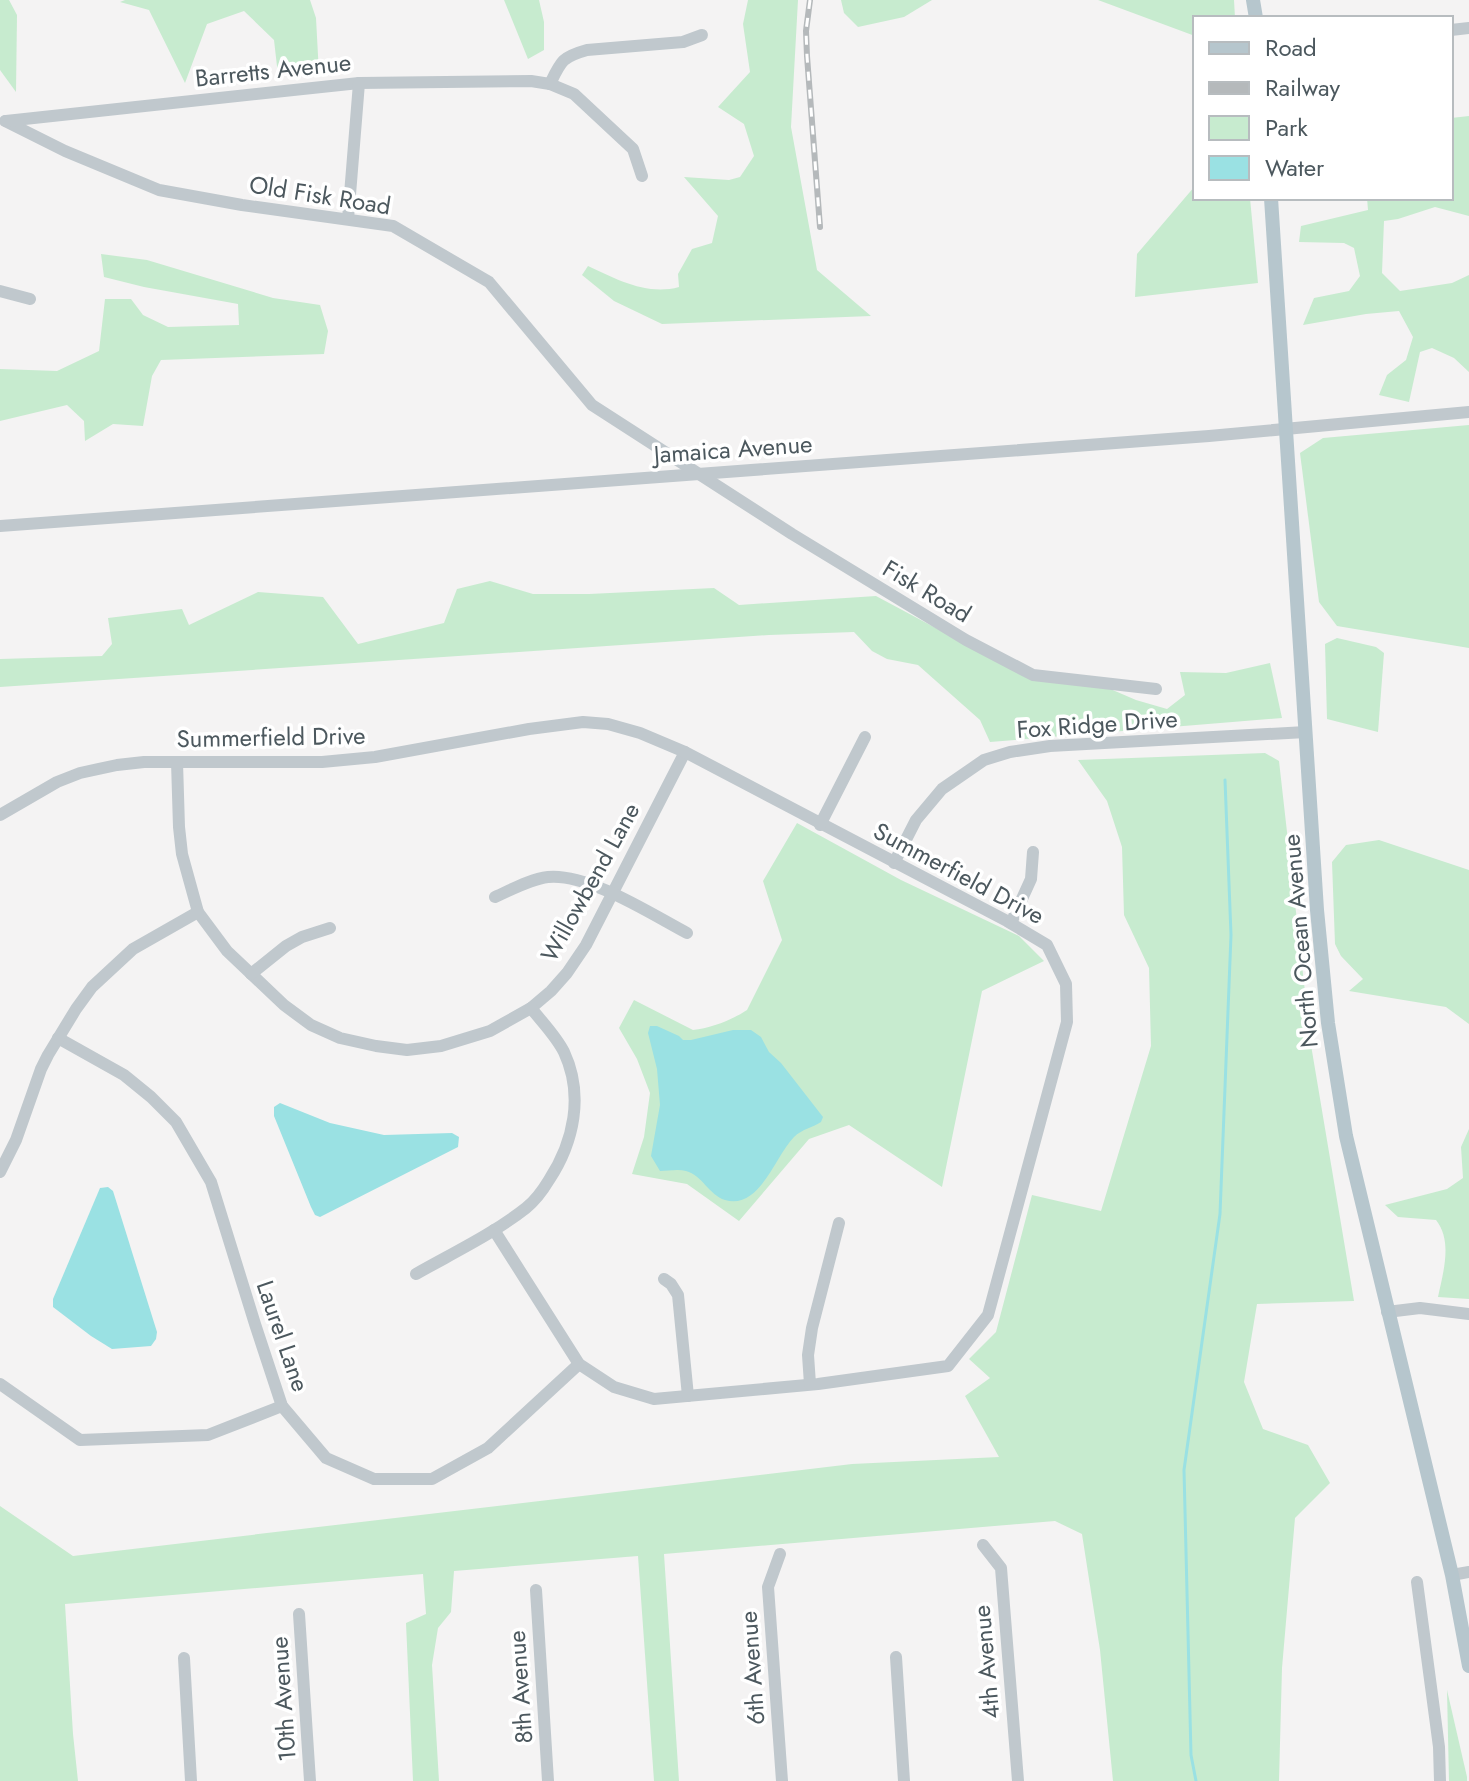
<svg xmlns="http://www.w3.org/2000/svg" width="1469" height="1781" viewBox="0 0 1469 1781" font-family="Jost,sans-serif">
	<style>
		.green { fill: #c7ebcf }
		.water { fill: #9ae1e3 }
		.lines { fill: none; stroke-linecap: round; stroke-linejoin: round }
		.stream { stroke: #9ae1e3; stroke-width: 3 }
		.minor { stroke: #c0c8cd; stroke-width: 12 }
		.major { stroke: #b6c6cd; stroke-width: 14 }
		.rail-casing { stroke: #b5b9bb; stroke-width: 6 }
		.rail { stroke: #fff; stroke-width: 3; stroke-dasharray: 9; stroke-linecap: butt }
		.labels { text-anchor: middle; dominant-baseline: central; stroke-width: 7; stroke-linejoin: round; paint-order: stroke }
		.street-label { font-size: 24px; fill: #4c585e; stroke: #fff }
	</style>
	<rect width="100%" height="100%" fill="#f4f3f3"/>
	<g class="green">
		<path d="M 0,0 L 9,0 L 17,15 L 16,92 L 0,70 Z"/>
		<path d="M 125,0 L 310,0 L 316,18 L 319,74 L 278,75 L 274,40 L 244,11 L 207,24 L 185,83 L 149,10 L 120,2 Z"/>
		<path d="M 504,0 L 539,0 L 544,22 L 544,50 L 528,59 Z"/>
		<path d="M 748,0 L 798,0 L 791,127 L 817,270 L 871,316 L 662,324 L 614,301 L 582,275 L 588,266 C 616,279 647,296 679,287 L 678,274 L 692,249 L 712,243 L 718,216 L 684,177 L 729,180 L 740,177 L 754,156 L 744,124 L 718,107 L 750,72 L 743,24 Z"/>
		<path d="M 841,0 L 932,0 L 904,17 L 858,27 L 844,13 Z"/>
		<path d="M 1098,0 L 1234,0 L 1235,18 L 1195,18 L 1195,36 Z"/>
		<path d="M 1469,116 L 1469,216 L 1435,207 L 1398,219 L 1384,221 L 1382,273 L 1400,291 L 1452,283 L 1469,275 L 1469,372 L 1454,358 L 1432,348 L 1420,352 L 1409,402 L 1379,395 L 1387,375 L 1406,360 L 1413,337 L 1399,311 L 1366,314 L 1303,325 L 1314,298 L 1349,291 L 1360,276 L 1354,248 L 1344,243 L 1299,242 L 1301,226 L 1368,210 L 1367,198 L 1451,198 L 1451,118 Z"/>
		<path d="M 1195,186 L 1195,198 L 1250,198 L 1258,283 L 1135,297 L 1137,254 Z"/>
		<path d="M 101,254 L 147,260 L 273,298 L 320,305 L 328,331 L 324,354 L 161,360 L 152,376 L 143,426 L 113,424 L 85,441 L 84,421 L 67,405 L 0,421 L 0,369 L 57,371 L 99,351 L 105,299 L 131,299 L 143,315 L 168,327 L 239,325 L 238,304 L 144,287 L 104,277 Z"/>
		<path d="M 1469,425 L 1469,648 L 1337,626 L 1319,602 L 1300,453 L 1323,438 Z"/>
		<path d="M 490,581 L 533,594 L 589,594 L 714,588 L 739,605 L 876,596 L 1031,679 L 1108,688 L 1136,700 L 1167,709 L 1185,695 L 1180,672 L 1226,673 L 1270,663 L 1282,718 L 990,742 L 980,720 L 918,665 L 887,659 L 872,651 L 854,632 L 769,635 L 0,687 L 0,659 L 102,656 L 112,644 L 108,618 L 182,609 L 189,625 L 258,592 L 323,597 L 358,644 L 444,623 L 457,589 Z"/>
		<path d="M 1337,638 L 1376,647 L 1384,653 L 1378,732 L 1327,719 L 1325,644 Z"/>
		<path d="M 1265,753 L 1279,761 L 1311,1045 L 1354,1301 L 1257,1304 L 1244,1382 L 1263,1429 L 1308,1445 L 1330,1483 L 1295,1518 L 1282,1668 L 1279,1781 L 1113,1781 L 1100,1650 L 1082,1534 L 1055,1521 L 664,1554 L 679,1781 L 654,1781 L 638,1556 L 454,1571 L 451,1612 L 438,1628 L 432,1665 L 439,1781 L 413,1781 L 406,1623 L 426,1614 L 423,1574 L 65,1604 L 73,1734 L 78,1781 L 0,1781 L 0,1506 L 73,1556 L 852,1464 L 999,1457 L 965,1396 L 990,1378 L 969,1359 L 996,1332 L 1032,1195 L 1101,1211 L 1151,1046 L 1149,968 L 1124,915 L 1122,847 L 1107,801 L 1078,760 Z"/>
		<path d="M 797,823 L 901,880 L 1019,936 L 1044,961 L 982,991 L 942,1187 L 849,1125 L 809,1139 L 739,1221 L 687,1184 L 632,1174 L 644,1137 L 650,1093 L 637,1059 L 619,1028 L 634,1000 L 693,1030 C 711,1028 732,1020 747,1010 L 782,940 L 763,881 Z"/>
		<path d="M 1379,840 L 1469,870 L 1469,1024 L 1446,1007 L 1349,991 L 1363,979 L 1341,956 L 1335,944 L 1332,862 L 1346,845 Z"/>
		<path d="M 1469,1129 L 1469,1299 L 1438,1297 C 1443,1273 1453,1241 1436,1220 L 1398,1217 L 1385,1205 L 1447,1189 L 1463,1178 L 1461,1147 Z"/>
		<path d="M 1447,1690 L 1467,1777 L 1467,1781 L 1449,1781 Z"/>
	</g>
	<g class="water">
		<path d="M 650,1026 L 657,1026 L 679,1036 L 683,1040 L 691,1040 L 733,1030 L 751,1030 L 761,1037 L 769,1052 L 781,1063 L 823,1117 L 821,1122 C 812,1128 802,1129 794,1137 C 775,1156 760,1210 725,1200 C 709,1195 702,1175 686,1171 C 678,1169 668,1171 660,1171 L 651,1156 L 660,1105 L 657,1069 L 648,1033 Z"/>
		<path d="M 280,1103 L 330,1123 L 384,1135 L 452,1133 L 459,1137 L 458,1147 L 320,1217 L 315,1215 L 311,1207 L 274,1116 L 274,1107 Z"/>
		<path d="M 108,1187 L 113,1191 L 157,1332 L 156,1339 L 151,1346 L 112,1349 L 91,1336 L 53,1307 L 53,1299 L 100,1188 Z"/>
	</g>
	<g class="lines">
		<path class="stream" d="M 1196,1781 L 1191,1755 L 1184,1470 L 1220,1214 L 1231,935 L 1225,780"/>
		<g class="minor">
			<path d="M 1451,30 L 1469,28"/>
			<path d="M 550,84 C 561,61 562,57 587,50 L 683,42 L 702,35"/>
			<path d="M 5,121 L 65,151 L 159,190 L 242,205 L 393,226 L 489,282 L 592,405 L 792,534 L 966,640 L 1033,675 L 1156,689"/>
			<path d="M 6,121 L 359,83 L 531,81 L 550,84 L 574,94 L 633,149 L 642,176"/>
			<path d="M 348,219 L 359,83"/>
			<path d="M 0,291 L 30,299"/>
			<path d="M 0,526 L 1209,436 L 1469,412"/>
			<path d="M 177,762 L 179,827 L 182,854 L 198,912 L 227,951 L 284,1005 L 311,1025 L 340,1038 L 376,1046 L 407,1050 L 441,1046 L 490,1031 L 531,1008 L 551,991 L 567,973 L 586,945 L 685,752"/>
			<path d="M 0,815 L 57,782 L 80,773 L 117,765 L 144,762 L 322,762 L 375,757 L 529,729 L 583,722 L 608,724 L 640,733 L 685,752 L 1007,921 L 1047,945 L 1066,984 L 1067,1022 L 988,1315 L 948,1366 L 818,1384 L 654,1399 L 614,1387 L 579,1364 L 494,1230"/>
			<path d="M 820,825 L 865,737"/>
			<path d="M 894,863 L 916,820 L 942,789 L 984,760 L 1010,752 L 1050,746 L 1306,732"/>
			<path d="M 495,897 C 511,890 530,879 548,877 C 588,873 651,914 687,933"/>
			<path d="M 1011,923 L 1031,879 L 1033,852"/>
			<path d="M 251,974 L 286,946 L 302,937 L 330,928"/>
			<path d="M 58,1038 L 124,1075 L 151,1097 L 176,1122 L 211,1182 L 255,1324 L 282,1406 L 326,1458 L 374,1479 L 432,1479 L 488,1448 L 579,1364"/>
			<path d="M 0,1172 L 16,1140 L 41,1069 L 48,1055 L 76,1009 L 92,987 L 133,949 L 198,912"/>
			<path d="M 416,1274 C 453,1253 493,1234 526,1208 C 536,1200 543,1190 549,1180 C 574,1142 584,1095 564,1052 C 556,1036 542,1022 531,1008"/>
			<path d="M 664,1279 L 671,1284 L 678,1295 L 688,1396"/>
			<path d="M 1387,1312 L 1420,1308 L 1469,1314"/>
			<path d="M 0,1384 L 80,1440 L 208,1435 L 282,1406"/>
			<path d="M 810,1384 L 808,1355 L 812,1328 L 839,1223"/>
			<path d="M 983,1545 L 1001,1568 L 1018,1781"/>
			<path d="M 780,1554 L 768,1587 L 782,1781"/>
			<path d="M 1452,1575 L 1469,1572"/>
			<path d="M 1417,1582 L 1439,1747 L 1440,1781"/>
			<path d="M 536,1590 L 548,1781"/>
			<path d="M 299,1614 L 310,1781"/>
			<path d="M 896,1657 L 904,1781"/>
			<path d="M 184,1658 L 191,1781"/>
		</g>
		<g class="major">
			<path d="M 1253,0 L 1256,18"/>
			<path d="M 1271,198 L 1317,910 L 1328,1023 L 1346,1136 L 1452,1575 L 1469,1666"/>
		</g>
		<g class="rail-casing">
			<path id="rail" d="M 810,0 L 806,31 L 807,56 L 820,227"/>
		</g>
		<use href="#rail" class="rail"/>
	</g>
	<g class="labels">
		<g class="street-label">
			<text transform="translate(273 70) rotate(-6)">Barretts Avenue</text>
			<text transform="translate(320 195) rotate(9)">Old Fisk Road</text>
			<text transform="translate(733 449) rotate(-4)">Jamaica Avenue</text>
			<text transform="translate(927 591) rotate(31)">Fisk Road</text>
			<text transform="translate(1097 724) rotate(-4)">Fox Ridge Drive</text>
			<text transform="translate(271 737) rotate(-1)">Summerfield Drive</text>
			<text transform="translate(959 873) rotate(28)">Summerfield Drive</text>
			<text transform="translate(590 882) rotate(-61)">Willowbend Lane</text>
			<text transform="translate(1300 941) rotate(-95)">North Ocean Avenue</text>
			<text transform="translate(283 1336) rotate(71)">Laurel Lane</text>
			<text transform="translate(986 1662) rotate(-95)">4th Avenue</text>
			<text transform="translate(752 1668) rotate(-94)">6th Avenue</text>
			<text transform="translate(520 1687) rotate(-94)">8th Avenue</text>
			<text transform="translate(283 1699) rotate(-94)">10th Avenue</text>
		</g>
	</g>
	<rect x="1193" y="16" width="260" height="184" fill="#ffffff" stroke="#b7bcbf" stroke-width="2"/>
	<rect x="1209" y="42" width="40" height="12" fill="#b6c6cd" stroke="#b7bcbf" stroke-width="2"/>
	<text x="1265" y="56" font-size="24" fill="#4c585e">Road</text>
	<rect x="1209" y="82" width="40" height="12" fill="#b5b9bb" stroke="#b7bcbf" stroke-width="2"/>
	<text x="1265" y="96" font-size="24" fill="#4c585e">Railway</text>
	<rect x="1209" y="116" width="40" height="24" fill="#c7ebcf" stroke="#b7bcbf" stroke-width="2"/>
	<text x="1265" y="136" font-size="24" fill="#4c585e">Park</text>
	<rect x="1209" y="156" width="40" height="24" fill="#9ae1e3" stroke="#b7bcbf" stroke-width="2"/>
	<text x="1265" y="176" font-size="24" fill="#4c585e">Water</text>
</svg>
